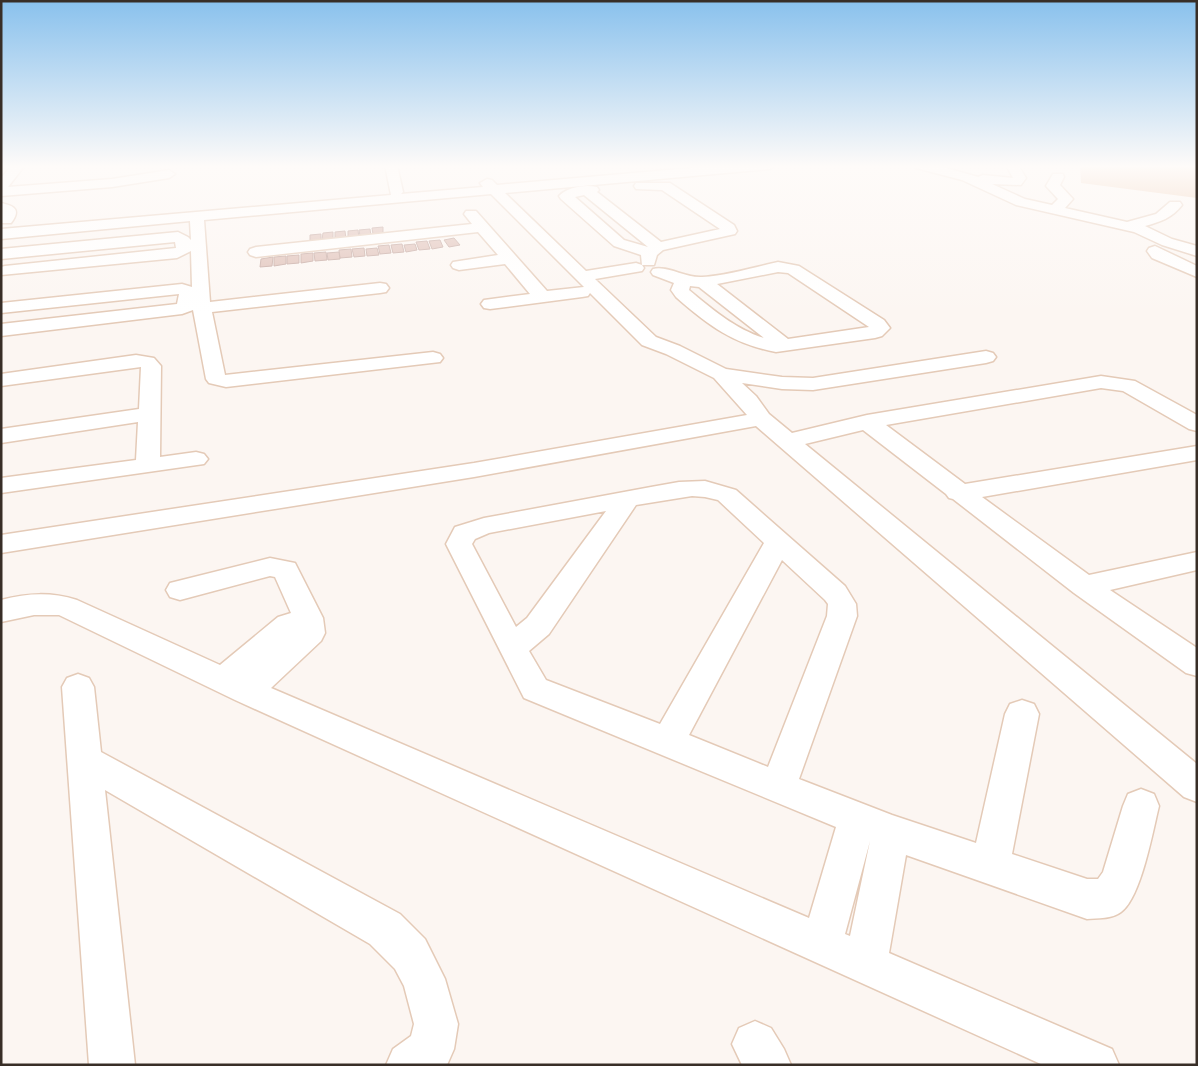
<svg xmlns="http://www.w3.org/2000/svg" width="1198" height="1066" viewBox="0 0 1198 1066" font-family="Mulish,sans-serif">
	<style>
		.green { fill: #ebc3a5 }
		.building { fill: #debeb5; stroke: #c1a29a }
		.lines { fill: none; stroke-linecap: round; stroke-linejoin: round }
		.minor-casing { stroke: #e4cab7; stroke-width: 3 }
		.minor { fill: #fff; fill-rule: evenodd }
	</style>
	<rect width="100%" height="100%" fill="#fcf6f2"/>
	<path class="green" d="M 1080,165 L 1197,165 L 1197,198 L 1081,183 Z"/>
	<g class="building">
		<path d="M 383,227 L 383,235 L 373,234 L 372,228 Z"/>
		<path d="M 370,229 L 371,236 L 360,236 L 359,230 Z"/>
		<path d="M 358,230 L 359,238 L 348,237 L 348,231 Z"/>
		<path d="M 345,231 L 346,239 L 335,238 L 335,232 Z"/>
		<path d="M 333,232 L 333,240 L 322,239 L 323,233 Z"/>
		<path d="M 321,234 L 321,242 L 310,241 L 310,235 Z"/>
		<path d="M 454,238 L 460,245 L 449,247 L 444,240 Z"/>
		<path d="M 440,240 L 443,247 L 432,249 L 429,241 Z"/>
		<path d="M 427,241 L 430,249 L 419,250 L 416,242 Z"/>
		<path d="M 402,244 L 404,252 L 393,253 L 391,245 Z"/>
		<path d="M 415,244 L 417,250 L 406,252 L 404,245 Z"/>
		<path d="M 389,245 L 391,253 L 380,254 L 378,246 Z"/>
		<path d="M 364,248 L 365,256 L 354,257 L 352,249 Z"/>
		<path d="M 377,248 L 379,255 L 367,256 L 366,249 Z"/>
		<path d="M 351,249 L 352,257 L 340,258 L 339,250 Z"/>
		<path d="M 326,252 L 327,260 L 315,261 L 314,253 Z"/>
		<path d="M 339,252 L 340,259 L 328,260 L 327,253 Z"/>
		<path d="M 313,253 L 313,261 L 301,263 L 301,254 Z"/>
		<path d="M 299,255 L 299,263 L 287,264 L 287,256 Z"/>
		<path d="M 286,256 L 286,264 L 274,266 L 274,257 Z"/>
		<path d="M 273,257 L 272,266 L 260,267 L 261,259 Z"/>
	</g>
	<g class="lines">
		<g class="minor-casing">
			<g id="minor">
				<path d="M 12,165 L 25,165 L 8,187 L 112,179 L 169,170 L 175,174 L 169,178 L 112,187 L 1,196 L 1,178 Z"/>
				<path d="M 385,165 L 397,165 L 403,192 L 401,194 L 483,187 L 480,183 L 487,179 L 492,180 L 497,185 L 725,165 L 776,165 L 770,169 L 505,193 L 586,271 L 636,263 L 642,265 L 641,255 L 614,246 L 561,199 L 559,196 C 567,187 585,184 597,187 L 599,190 L 597,192 L 661,242 L 720,229 L 662,190 L 636,189 L 634,186 L 636,183 L 670,183 L 734,225 L 737,231 L 735,234 L 663,250 L 657,255 L 654,265 L 642,265 L 644,268 L 642,271 L 595,279 L 656,337 L 680,346 L 726,369 L 782,377 L 813,378 L 986,351 L 993,353 L 996,357 L 993,361 L 986,363 L 813,390 L 782,389 L 742,383 L 756,396 L 769,414 L 792,433 L 867,415 L 1101,376 L 1135,381 L 1197,415 L 1197,431 L 1189,429 L 1123,391 L 1101,388 L 886,425 L 965,484 L 1197,446 L 1197,460 L 982,497 L 1089,575 L 1197,552 L 1197,570 L 1110,590 L 1197,648 L 1197,676 L 1186,673 L 1074,593 L 953,499 L 949,498 L 946,494 L 863,430 L 805,444 L 1197,764 L 1197,802 L 1184,797 L 756,426 L 474,477 L 1,553 L 1,535 L 474,463 L 747,415 L 714,378 L 666,354 L 642,345 L 590,293 L 588,296 L 582,297 L 490,309 L 484,308 L 481,304 L 484,300 L 530,294 L 505,264 L 459,270 L 453,268 L 451,265 L 453,262 L 498,255 L 478,232 L 256,257 L 250,255 L 248,252 L 250,249 L 256,247 L 472,224 L 464,214 L 466,211 L 476,211 L 547,291 L 584,287 L 491,194 L 204,220 L 210,302 L 380,283 L 386,284 L 389,288 L 386,292 L 380,293 L 212,312 L 225,375 L 433,352 L 440,354 L 443,358 L 440,362 L 226,387 L 209,383 L 206,379 L 193,310 L 182,314 L 1,336 L 1,324 L 177,304 L 179,294 L 1,313 L 1,303 L 182,284 L 192,287 L 191,251 L 177,258 L 1,275 L 1,267 L 5,266 L 176,248 L 175,242 L 1,259 L 1,249 L 178,232 L 188,237 L 191,240 L 190,221 L 1,239 L 1,229 L 391,195 ZM 584,195 L 648,247 L 624,240 L 575,197 Z"/>
				<path d="M 914,165 L 936,165 L 978,177 L 983,175 L 1013,178 L 1006,165 L 1018,165 L 1026,178 L 1021,185 L 992,184 L 1025,199 L 1052,205 L 1058,199 L 1046,186 L 1053,174 L 1063,174 L 1064,177 L 1060,185 L 1073,199 L 1065,208 L 1127,222 L 1156,214 L 1170,202 L 1180,202 L 1182,205 C 1172,218 1160,222 1145,226 L 1172,239 L 1197,246 L 1197,256 L 1162,245 L 1134,232 L 1016,205 L 962,180 L 916,168 Z"/>
				<path d="M 1,203 C 15,206 21,210 11,223 L 1,223 Z"/>
				<path d="M 1155,246 L 1197,266 L 1197,277 L 1152,258 L 1147,251 L 1149,248 Z"/>
				<path d="M 778,262 L 799,266 L 884,320 L 890,328 L 882,336 L 875,338 L 776,352 C 733,344 708,325 676,297 L 671,290 L 674,283 L 653,275 L 651,272 L 653,269 C 667,265 685,278 702,277 C 726,276 754,267 778,262 ZM 778,272 L 788,273 L 869,327 L 788,339 L 717,284 ZM 690,286 L 699,287 L 764,338 C 735,329 712,309 689,290 Z"/>
				<path d="M 136,355 L 154,358 L 161,366 L 160,457 L 196,452 L 204,454 L 208,459 L 204,464 L 1,493 L 1,478 L 136,460 L 138,422 L 1,443 L 1,429 L 139,409 L 141,367 L 1,386 L 1,374 Z"/>
				<path d="M 705,481 L 736,490 L 845,586 L 856,604 L 857,616 L 799,779 L 892,815 L 976,843 L 1005,714 L 1010,704 L 1022,700 L 1034,704 L 1039,714 L 1012,854 L 1087,879 L 1098,879 L 1103,872 L 1123,806 L 1128,794 L 1141,789 L 1154,794 L 1159,806 C 1153,830 1141,898 1121,912 C 1112,919 1098,918 1087,919 L 906,855 L 889,953 L 1112,1049 L 1119,1065 L 1043,1065 L 235,700 L 59,615 L 34,615 L 1,622 L 1,600 C 28,593 51,592 77,600 L 220,665 L 278,617 L 291,613 L 275,577 L 270,576 L 180,600 L 170,597 L 166,590 L 170,583 L 270,558 L 295,563 L 323,618 L 325,633 L 321,641 L 271,688 L 809,918 L 836,827 L 524,698 L 446,544 L 455,527 L 484,518 L 651,487 L 679,482 ZM 692,496 L 705,497 L 718,500 L 764,543 L 660,724 L 546,680 L 529,651 L 549,634 L 636,505 ZM 606,511 L 527,618 L 516,627 L 472,544 L 475,539 L 489,533 ZM 782,560 L 825,600 L 828,604 L 827,616 L 768,767 L 689,735 ZM 870,841 L 850,936 L 845,934 Z"/>
				<path d="M 78,674 L 89,678 L 94,687 L 101,752 L 400,914 L 425,939 L 445,979 L 458,1024 L 454,1049 L 447,1065 L 386,1065 L 393,1049 L 411,1036 L 414,1024 L 404,986 L 395,969 L 370,944 L 105,790 L 135,1065 L 89,1065 L 62,687 L 67,678 Z"/>
				<path d="M 755,1021 L 771,1028 L 784,1049 L 791,1065 L 742,1065 L 732,1044 L 739,1028 Z"/>
			</g>
		</g>
		<use href="#minor" class="minor"/>
	</g>
	<linearGradient id="sky" x2="0" y2="1"><stop stop-color="#89c1ed"/><stop offset="0.53" stop-color="#fefbf9"/><stop offset="1" stop-color="#fefbf9" stop-opacity="0"/></linearGradient>
	<rect width="1198" height="314" fill="url(#sky)"/>
	<rect width="1198" height="1066" fill="none" stroke="#382e27" stroke-width="5"/>
</svg>
